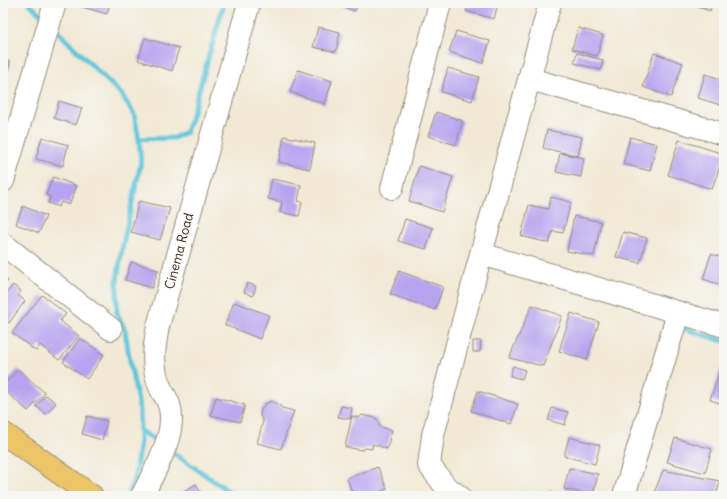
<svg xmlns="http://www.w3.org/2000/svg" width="727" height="499" viewBox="0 0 727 499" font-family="Delius,sans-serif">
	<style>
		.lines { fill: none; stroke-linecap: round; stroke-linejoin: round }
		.stream { stroke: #5dc5da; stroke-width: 5 }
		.building { fill: #b7a4f0 }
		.minor-casing { stroke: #968a7a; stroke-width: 24 }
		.major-casing { stroke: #968a7a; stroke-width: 24 }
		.minor { stroke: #fff; stroke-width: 22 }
		.major { stroke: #ecc569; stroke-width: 22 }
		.labels { text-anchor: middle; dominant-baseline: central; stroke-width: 3; stroke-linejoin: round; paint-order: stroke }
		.street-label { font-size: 13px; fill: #3b2a1e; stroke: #f6f6f2 }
	</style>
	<rect width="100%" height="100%" fill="#f6f6f2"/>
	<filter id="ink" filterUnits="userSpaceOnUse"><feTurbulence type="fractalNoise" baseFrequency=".025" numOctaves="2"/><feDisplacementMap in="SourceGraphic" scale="8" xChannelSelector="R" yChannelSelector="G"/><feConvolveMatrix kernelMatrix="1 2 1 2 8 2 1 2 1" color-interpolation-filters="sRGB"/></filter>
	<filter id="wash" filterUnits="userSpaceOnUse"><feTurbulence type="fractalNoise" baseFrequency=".012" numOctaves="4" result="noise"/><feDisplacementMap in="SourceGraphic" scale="16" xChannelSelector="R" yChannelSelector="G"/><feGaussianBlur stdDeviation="0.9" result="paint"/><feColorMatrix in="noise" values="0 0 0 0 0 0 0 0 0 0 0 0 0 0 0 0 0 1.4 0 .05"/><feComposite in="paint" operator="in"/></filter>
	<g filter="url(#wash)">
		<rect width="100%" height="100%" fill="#f2e9d5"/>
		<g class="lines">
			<g class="stream">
				<path d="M 29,3 L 45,19"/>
				<path d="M 54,28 L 122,95 L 134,114 L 139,139 L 141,162 L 122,249 L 117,280 L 117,313 L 125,330 L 131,368 L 140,411 L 140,441 L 135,476 L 128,496"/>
				<path d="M 139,139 L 174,138 L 186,132 L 191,118 L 224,3"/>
				<path d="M 685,329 L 724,341"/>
				<path d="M 140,430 L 161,444"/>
				<path d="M 169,450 L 236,496"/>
			</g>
		</g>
		<g id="blocks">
			<g class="building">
				<path d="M 76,3 L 110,3 L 107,14 L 75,5 Z"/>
				<path d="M 332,3 L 358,3 L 355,11 Z"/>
				<path d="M 468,3 L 498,3 L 494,19 L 466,11 Z"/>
				<path d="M 687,3 L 712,3 L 710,11 Z"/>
				<path d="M 318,27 L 340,32 L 336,52 L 313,47 Z"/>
				<path d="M 578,28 L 603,35 L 597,56 L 572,49 Z"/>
				<path d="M 456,31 L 490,41 L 483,63 L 449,52 Z"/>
				<path d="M 145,38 L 179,48 L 172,71 L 138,60 Z"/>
				<path d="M 577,53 L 603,60 L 601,70 L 574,63 Z"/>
				<path d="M 654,53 L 683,63 L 671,97 L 643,87 Z"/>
				<path d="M 3,61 L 10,61 L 9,71 L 3,70 Z"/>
				<path d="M 448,68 L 479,77 L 472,101 L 441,92 Z"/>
				<path d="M 298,70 L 332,81 L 325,104 L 290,92 Z"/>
				<path d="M 705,74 L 724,80 L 724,91 L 720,105 L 698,98 Z"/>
				<path d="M 59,101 L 82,108 L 76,125 L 54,118 Z"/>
				<path d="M 436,112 L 463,121 L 456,145 L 428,136 Z"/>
				<path d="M 547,130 L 582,137 L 578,156 L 543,148 Z"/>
				<path d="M 284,136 L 315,143 L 310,169 L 279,162 Z"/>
				<path d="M 42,137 L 68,145 L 63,166 L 36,159 Z"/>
				<path d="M 630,137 L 657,144 L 650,171 L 623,164 Z"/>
				<path d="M 679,140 L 724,154 L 712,189 L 668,175 Z"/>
				<path d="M 560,153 L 584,158 L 581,177 L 556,172 Z"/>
				<path d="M 419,166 L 453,177 L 442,212 L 409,201 Z"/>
				<path d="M 53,177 L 77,186 L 69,205 L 61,202 L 59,207 L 48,203 L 50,197 L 46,195 Z"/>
				<path d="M 272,179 L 301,185 L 298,201 L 302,202 L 299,216 L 280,212 L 282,202 L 268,199 Z"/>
				<path d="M 551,197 L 571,202 L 563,233 L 553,231 L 549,243 L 521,236 L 529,205 L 548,209 Z"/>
				<path d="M 139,201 L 170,208 L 160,240 L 131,232 Z"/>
				<path d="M 23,206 L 46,216 L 39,233 L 16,224 Z"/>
				<path d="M 574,216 L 601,222 L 594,256 L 567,251 Z"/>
				<path d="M 405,219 L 433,228 L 426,249 L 398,241 Z"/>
				<path d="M 623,232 L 647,238 L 640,263 L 616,257 Z"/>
				<path d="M 711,254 L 724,258 L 724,286 L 703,279 Z"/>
				<path d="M 131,262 L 158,270 L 152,288 L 125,280 Z"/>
				<path d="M 399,271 L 443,287 L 435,310 L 390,294 Z"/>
				<path d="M 3,277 L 8,281 L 3,287 Z"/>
				<path d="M 247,283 L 256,286 L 253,296 L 244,292 Z"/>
				<path d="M 13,285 L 21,291 L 18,295 L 25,301 L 9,323 L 3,319 L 3,298 Z"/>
				<path d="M 42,295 L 66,314 L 60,321 L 79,336 L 59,360 L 40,345 L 36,351 L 12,333 Z"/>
				<path d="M 234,302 L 269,315 L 260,339 L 225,325 Z"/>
				<path d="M 532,305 L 562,316 L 543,366 L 509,358 Z"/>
				<path d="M 571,313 L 599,322 L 587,360 L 559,351 Z"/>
				<path d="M 80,338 L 104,355 L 87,379 L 63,362 Z"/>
				<path d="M 473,341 L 481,341 L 480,352 L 473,352 Z"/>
				<path d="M 723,362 L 724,362 L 724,401 L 721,400 L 720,403 L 710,400 Z"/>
				<path d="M 513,366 L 525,370 L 522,379 L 510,376 Z"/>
				<path d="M 18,369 L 45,393 L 28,411 L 3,389 L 3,386 Z"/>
				<path d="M 478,391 L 518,404 L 511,424 L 471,411 Z"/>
				<path d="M 46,395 L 56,403 L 46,414 L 36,406 Z"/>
				<path d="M 216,397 L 245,405 L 240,422 L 211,415 Z"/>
				<path d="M 271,401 L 278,404 L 282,408 L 294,411 L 281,449 L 257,443 L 263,422 L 260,415 L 261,410 L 265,404 Z"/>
				<path d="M 341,406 L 352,408 L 350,419 L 338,417 Z"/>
				<path d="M 552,408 L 568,412 L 565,425 L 548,420 Z"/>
				<path d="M 362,415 L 376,418 L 380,427 L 392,430 L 387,449 L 373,444 L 372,449 L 365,448 L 362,450 L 345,447 L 352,416 L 359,418 Z"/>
				<path d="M 87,416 L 107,421 L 102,440 L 82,434 Z"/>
				<path d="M 569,437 L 600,445 L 595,464 L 564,456 Z"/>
				<path d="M 675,438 L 712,449 L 705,473 L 667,462 Z"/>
				<path d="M 378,467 L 387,489 L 369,496 L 353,496 L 347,478 Z"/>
				<path d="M 569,468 L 598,474 L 593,495 L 564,489 Z"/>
				<path d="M 663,470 L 720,481 L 716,496 L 653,496 Z"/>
				<path d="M 196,484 L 203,496 L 176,496 Z"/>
				<path d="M 550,491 L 557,496 L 547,496 Z"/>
			</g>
		</g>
	</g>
	<g filter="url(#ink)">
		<use href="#blocks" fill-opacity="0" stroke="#968a7a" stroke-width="1"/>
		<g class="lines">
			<g class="minor-casing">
				<g id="minor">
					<path d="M 530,79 L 724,134"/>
					<path d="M 3,181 L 55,3"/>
					<path d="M 392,188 L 440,3"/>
					<path d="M 3,244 L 111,329"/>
					<path d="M 481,254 L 724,326"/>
					<path d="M 142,496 C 152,476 172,441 171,418 C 171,403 166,399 160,387 C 151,365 154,348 158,326 L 249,3"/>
					<path d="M 459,496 L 446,487 L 429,465 L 433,435 L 481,254 L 550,3"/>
					<path d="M 624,496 L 678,313"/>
				</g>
			</g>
			<g class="major-casing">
				<path id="major" d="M 3,433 L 92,496"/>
			</g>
			<use href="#minor" class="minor"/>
			<use href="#major" class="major"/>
		</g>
	</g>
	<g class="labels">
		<g class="street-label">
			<text transform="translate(179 251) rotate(-75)">Cinema Road</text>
		</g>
	</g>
	<rect width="727" height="499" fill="none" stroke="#f6f6f2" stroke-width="16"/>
</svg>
